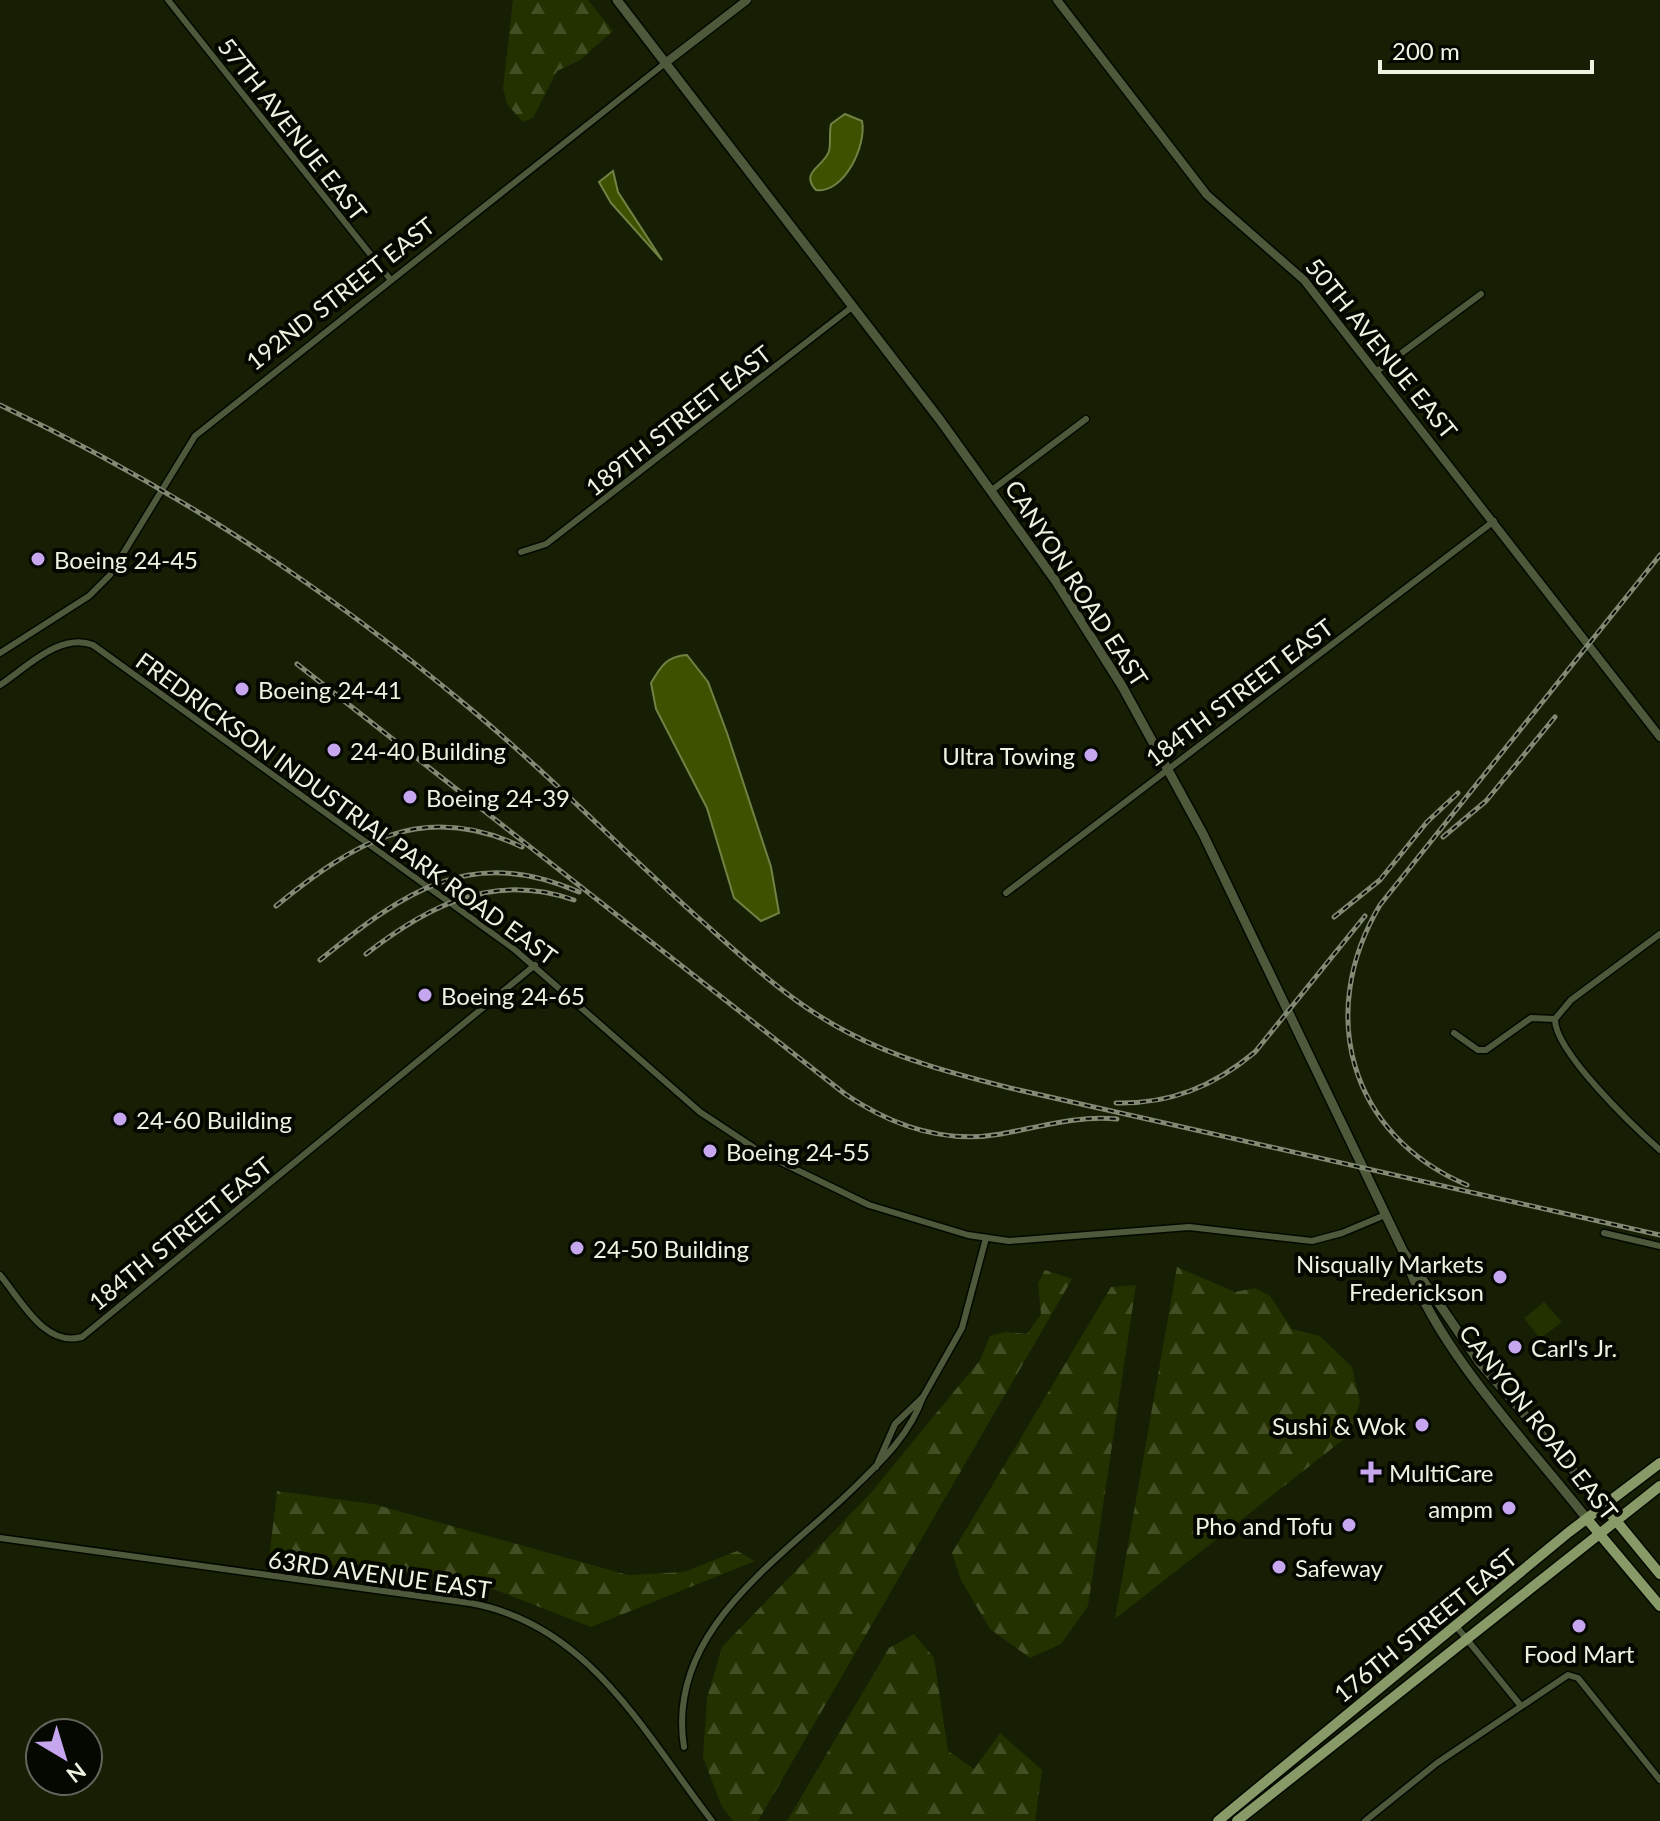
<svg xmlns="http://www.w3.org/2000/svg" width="1660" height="1821" viewBox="0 0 1660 1821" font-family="Lato,sans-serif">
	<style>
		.green { fill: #233000 }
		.forest { fill: url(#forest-firs) }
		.water { fill: #3d5100; stroke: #728244; stroke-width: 2 }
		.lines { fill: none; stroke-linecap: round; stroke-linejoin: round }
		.minor-casing { stroke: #040800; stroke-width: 9 }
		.tertiary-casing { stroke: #040800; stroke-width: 11 }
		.secondary-casing { stroke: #040800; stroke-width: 12 }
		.primary-casing { stroke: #040800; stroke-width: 13 }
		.minor { stroke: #4e593b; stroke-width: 6 }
		.tertiary { stroke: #4e593b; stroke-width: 8 }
		.secondary { stroke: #4e593b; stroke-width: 9 }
		.primary { stroke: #889a67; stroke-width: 10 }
		.rail-casing { stroke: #828a74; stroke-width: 5 }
		.rail { stroke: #050701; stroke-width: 2; stroke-dasharray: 6; stroke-linecap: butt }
		.poi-dot { fill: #c7a6f0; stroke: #050701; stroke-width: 3 }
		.labels { text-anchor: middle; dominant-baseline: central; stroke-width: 8; stroke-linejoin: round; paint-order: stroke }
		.street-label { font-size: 24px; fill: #ecf3e1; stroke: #050701 }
		.poi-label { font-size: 24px; fill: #ecf3e1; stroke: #050701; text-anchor: start }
	</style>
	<defs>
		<pattern id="forest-firs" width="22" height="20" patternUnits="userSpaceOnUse" patternTransform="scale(2)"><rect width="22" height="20" fill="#233000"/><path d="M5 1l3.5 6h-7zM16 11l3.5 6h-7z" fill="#434e25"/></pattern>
	</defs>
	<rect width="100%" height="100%" fill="#161f04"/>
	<path class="green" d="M 1544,1302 L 1562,1322 L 1540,1339 L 1524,1318 Z"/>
	<g class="forest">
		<path d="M 513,0 L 588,0 L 613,31 L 580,60 L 557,71 L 533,118 L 523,122 L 507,104 L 503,88 Z"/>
		<path d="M 1177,1267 L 1235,1292 L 1255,1288 L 1270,1296 L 1292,1329 L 1320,1336 L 1352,1367 L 1360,1402 L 1349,1435 L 1115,1619 Z"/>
		<path d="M 1045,1270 L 1072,1279 L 758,1821 L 733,1821 L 721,1805 L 703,1757 L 707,1698 L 722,1647 L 869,1495 L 980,1360 L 990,1336 L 1005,1332 L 1027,1334 L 1041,1314 L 1038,1283 Z"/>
		<path d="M 1136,1285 L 1088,1606 L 1061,1644 L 1030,1658 L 990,1629 L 961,1580 L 952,1553 L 1111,1287 Z"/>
		<path d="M 277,1491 L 373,1504 L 628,1575 L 684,1572 L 737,1551 L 755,1561 L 591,1627 L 465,1578 L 269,1559 Z"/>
		<path d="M 914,1634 L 934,1658 L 948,1751 L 974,1769 L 1000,1733 L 1042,1770 L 1035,1821 L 787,1821 L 889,1648 Z"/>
	</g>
	<g class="water">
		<path d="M 845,114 L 862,121 C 867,145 844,194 816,190 C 799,172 824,167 829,151 C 831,143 829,133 831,124 Z"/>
		<path d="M 613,171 L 618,192 L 662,260 L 611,203 L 599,182 Z"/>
		<path d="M 687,655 L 708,682 L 727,733 L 771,867 L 779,913 L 761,921 L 734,898 L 707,808 L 656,709 L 651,683 C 661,666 667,656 687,655 Z"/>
	</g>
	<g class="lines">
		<g class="minor-casing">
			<g id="minor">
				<path d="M 168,0 L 390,279"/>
				<path d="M 1376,372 L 1481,294"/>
				<path d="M 992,490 L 1086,419"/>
				<path d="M 521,552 L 546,544 L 852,307"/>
				<path d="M 0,653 L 89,596 L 110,575 L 195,436 L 664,64"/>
				<path d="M 0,685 C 26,668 60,632 93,645 L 514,949 L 700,1112 L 762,1153 L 869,1205 L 968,1235 L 1009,1241 L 1189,1227 L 1312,1241 L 1342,1233 L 1385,1215"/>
				<path d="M 1006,893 L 1494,521"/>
				<path d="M 1555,1019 C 1554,1051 1635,1128 1660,1150"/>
				<path d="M 1555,1019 L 1571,1000 L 1660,934"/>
				<path d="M 1454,1033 L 1478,1050 L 1486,1050 L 1531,1018 L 1555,1019"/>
				<path d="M 1604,1233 L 1660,1246"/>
				<path d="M 0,1275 C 21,1300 45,1348 82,1337 L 535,965"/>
				<path d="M 923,1397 L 962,1328 L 986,1238"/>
				<path d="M 0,1538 L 470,1603 C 589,1624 644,1733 712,1821"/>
				<path d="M 1456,1626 L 1521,1706"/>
				<path d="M 684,1747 C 665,1628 785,1557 858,1484 C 885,1458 910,1433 923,1397 L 895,1424 L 876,1467"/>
				<path d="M 1365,1821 L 1437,1763 L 1568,1675 L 1578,1678 L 1660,1780"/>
			</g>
		</g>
		<g class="tertiary-casing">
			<g id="tertiary">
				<path d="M 1057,0 L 1207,195 L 1304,280 L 1660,737"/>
				<path d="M 664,64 L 747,0"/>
			</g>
		</g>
		<g class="secondary-casing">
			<g id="secondary">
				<path d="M 617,0 L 940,420 L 1057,583 L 1122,686 L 1203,834 L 1403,1251 L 1479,1362 L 1604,1506"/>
				<path d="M 1408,1265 C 1440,1353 1529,1445 1587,1519"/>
			</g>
		</g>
		<g class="primary-casing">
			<g id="primary">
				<path d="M 1604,1506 L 1660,1574"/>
				<path d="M 1587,1519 L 1660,1606"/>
				<path d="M 1218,1821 L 1569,1532 L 1660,1463"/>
				<path d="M 1237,1821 L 1660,1486"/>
			</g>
		</g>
		<use href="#minor" class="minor"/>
		<use href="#tertiary" class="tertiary"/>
		<use href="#secondary" class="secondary"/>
		<use href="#primary" class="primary"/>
		<g class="rail-casing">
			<g id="rail">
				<path d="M 0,405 C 171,486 321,584 467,706 C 549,774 624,852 704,923 C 749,963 793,1004 847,1032 C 897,1059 955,1074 1010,1088 L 1660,1235"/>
				<path d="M 297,664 L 845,1094 C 892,1126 944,1144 1001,1134 C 1040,1127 1078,1115 1117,1119"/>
				<path d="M 1443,837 L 1486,801 L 1555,717"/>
				<path d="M 276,906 C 352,844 422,799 522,847"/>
				<path d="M 1334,917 L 1380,880 L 1427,822 L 1458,793"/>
				<path d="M 366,954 C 429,905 493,872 574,900"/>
				<path d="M 320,960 C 403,893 469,844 579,892"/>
				<path d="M 1116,1103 C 1170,1104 1213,1087 1255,1052 L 1365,916"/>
				<path d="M 1467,1185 C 1349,1135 1316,1013 1380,905 L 1660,555"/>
			</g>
		</g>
		<use href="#rail" class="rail"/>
	</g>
	<g class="poi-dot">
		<circle cx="38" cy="559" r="8"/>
		<circle cx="242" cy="689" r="8"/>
		<circle cx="334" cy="750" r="8"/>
		<circle cx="1091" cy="755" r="8"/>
		<circle cx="410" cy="797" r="8"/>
		<circle cx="425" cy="995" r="8"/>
		<circle cx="120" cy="1119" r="8"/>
		<circle cx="710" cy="1151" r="8"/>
		<circle cx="577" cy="1248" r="8"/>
		<circle cx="1500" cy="1277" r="8"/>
		<circle cx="1515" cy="1347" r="8"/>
		<circle cx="1422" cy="1425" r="8"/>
		<path d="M1367 1460h8v8h8v8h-8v8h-8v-8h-8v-8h8z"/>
		<circle cx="1509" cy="1508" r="8"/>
		<circle cx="1349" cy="1525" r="8"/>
		<circle cx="1279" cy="1567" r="8"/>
		<circle cx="1579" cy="1626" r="8"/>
	</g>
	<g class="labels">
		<g class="street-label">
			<text transform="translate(293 129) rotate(52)">57TH AVENUE EAST</text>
			<text transform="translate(340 293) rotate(-38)">192ND STREET EAST</text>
			<text transform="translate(1382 348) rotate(51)">50TH AVENUE EAST</text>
			<text transform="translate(678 420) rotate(-38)">189TH STREET EAST</text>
			<text transform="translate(1077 583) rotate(57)">CANYON ROAD EAST</text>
			<text transform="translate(1239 692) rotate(-37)">184TH STREET EAST</text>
			<text transform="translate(347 808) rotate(36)">FREDRICKSON INDUSTRIAL PARK ROAD EAST</text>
			<text transform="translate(180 1233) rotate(-39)">184TH STREET EAST</text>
			<text transform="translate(1539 1422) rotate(52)">CANYON ROAD EAST</text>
			<text transform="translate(380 1574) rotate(8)">63RD AVENUE EAST</text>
			<text transform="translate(1425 1625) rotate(-39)">176TH STREET EAST</text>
		</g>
		<g class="poi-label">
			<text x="54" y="559">Boeing 24-45</text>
			<text x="258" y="689">Boeing 24-41</text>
			<text x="350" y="750">24-40 Building</text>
			<text x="1075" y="755" text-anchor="end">Ultra Towing</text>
			<text x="426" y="797">Boeing 24-39</text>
			<text x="441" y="995">Boeing 24-65</text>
			<text x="136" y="1119">24-60 Building</text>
			<text x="726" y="1151">Boeing 24-55</text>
			<text x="593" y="1248">24-50 Building</text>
			<text x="1484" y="1263" text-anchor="end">Nisqually Markets<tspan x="1484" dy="28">Frederickson</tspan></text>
			<text x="1531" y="1347">Carl's Jr.</text>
			<text x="1406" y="1425" text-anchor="end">Sushi &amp; Wok</text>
			<text x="1389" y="1472">MultiCare</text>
			<text x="1493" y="1508" text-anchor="end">ampm</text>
			<text x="1333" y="1525" text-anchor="end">Pho and Tofu</text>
			<text x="1295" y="1567">Safeway</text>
			<text x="1579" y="1653" text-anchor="middle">Food Mart</text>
		</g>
	</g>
	<g transform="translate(64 1757) rotate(142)"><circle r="38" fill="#050701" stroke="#61655b" stroke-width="2"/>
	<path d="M0-6L14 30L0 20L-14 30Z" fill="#c7a6f0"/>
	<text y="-12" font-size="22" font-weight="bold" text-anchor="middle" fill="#ecf3e1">N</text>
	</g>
	<path d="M1380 60v12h212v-12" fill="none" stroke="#ecf3e1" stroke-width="4"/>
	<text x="1392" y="60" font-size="24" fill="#ecf3e1" stroke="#050701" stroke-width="6" paint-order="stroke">200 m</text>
</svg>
